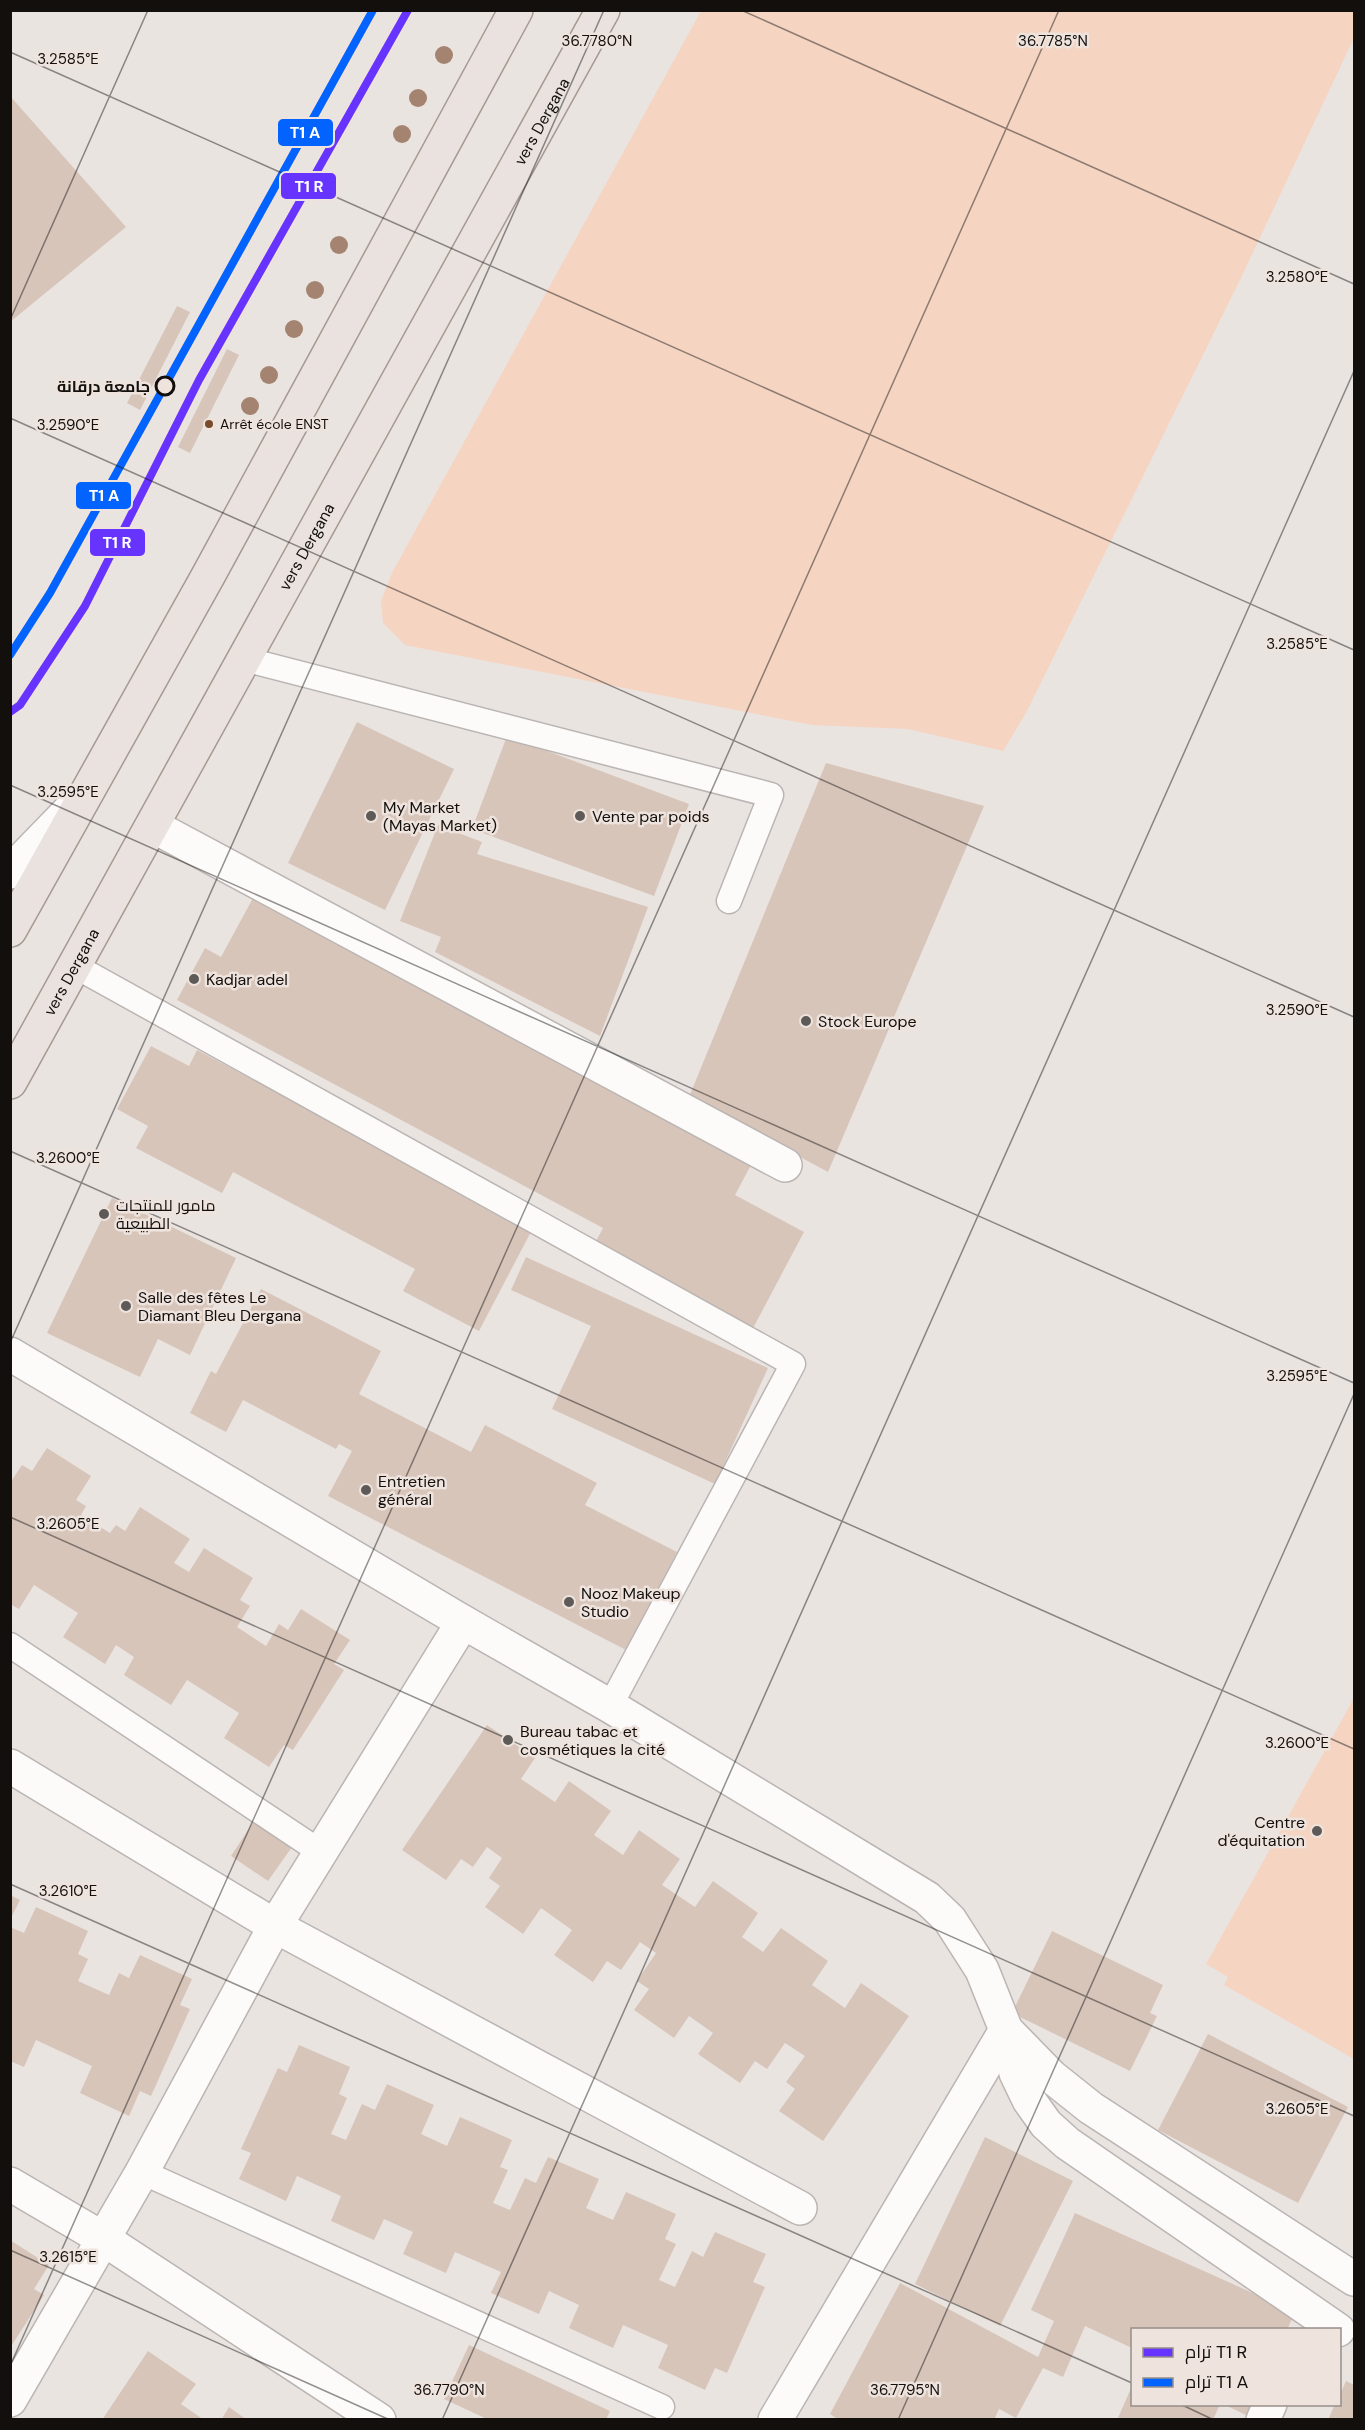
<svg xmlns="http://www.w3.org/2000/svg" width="1365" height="2430" viewBox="0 0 1365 2430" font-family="'DM Sans',Cairo,sans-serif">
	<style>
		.green { fill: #f5d4c2 }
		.building { fill: #d7c5ba }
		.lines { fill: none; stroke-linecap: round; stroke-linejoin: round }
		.lane-casing { stroke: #bab5b3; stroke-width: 27 }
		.street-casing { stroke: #bab5b3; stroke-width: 36 }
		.secondary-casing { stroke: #bab5b3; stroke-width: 36 }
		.primary-casing { stroke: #a69991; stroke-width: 36 }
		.lane { stroke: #fcfbfa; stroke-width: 24 }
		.street { stroke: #fcfbfa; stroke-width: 33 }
		.secondary { stroke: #fcfbfa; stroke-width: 33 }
		.primary { stroke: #e9e2de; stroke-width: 33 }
		.tram-1-casing { stroke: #eee3dd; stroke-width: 12 }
		.tram-2-casing { stroke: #eee3dd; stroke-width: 12 }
		.tram-1 { stroke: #63f; stroke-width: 8 }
		.tram-2 { stroke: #0363ff; stroke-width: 8 }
		.tree { fill: #a48470 }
		.ticks { fill: none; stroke: #120f0d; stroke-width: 1.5; stroke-opacity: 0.45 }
		.stop-dot { fill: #eee3dd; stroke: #120f0d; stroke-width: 3 }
		.bus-dot { fill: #7a4b2a; stroke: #eee3dd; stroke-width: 2 }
		.poi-dot { fill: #5e5a57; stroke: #eee3dd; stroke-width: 2 }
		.labels { text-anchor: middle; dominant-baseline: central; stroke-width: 5; stroke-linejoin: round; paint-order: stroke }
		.bus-label { font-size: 14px; fill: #120f0d; stroke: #eee3dd; text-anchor: start }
		.street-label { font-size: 16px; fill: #120f0d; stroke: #eee3dd }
		.stop-label { font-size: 16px; font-weight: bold; fill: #120f0d; stroke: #eee3dd; text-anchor: end }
		.poi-label { font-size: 16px; fill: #120f0d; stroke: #eee3dd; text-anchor: start }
		.ticks-label { font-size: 15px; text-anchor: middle; fill: #120f0d; stroke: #eee3dd; stroke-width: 5; stroke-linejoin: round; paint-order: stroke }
		.line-badge { stroke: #eee3dd; stroke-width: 2 }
		.badge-label { font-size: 16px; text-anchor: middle; font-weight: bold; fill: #fff }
	</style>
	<rect width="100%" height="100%" fill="#eae4e1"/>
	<g class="green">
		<path d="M 701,11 L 1354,11 L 1354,38 L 1240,280 L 1026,713 L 1003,751 L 908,729 L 812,725 L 405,645 L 383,623 L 381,601 L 392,573 Z"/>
		<path d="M 1354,1698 L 1354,2059 L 1224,1985 L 1228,1977 L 1206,1964 Z"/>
	</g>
	<g class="building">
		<path d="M 10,96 L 126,227 L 10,322 Z"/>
		<path d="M 177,306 L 190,312 L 140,410 L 127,403 Z"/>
		<path d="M 227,349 L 239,355 L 190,453 L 178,447 Z"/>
		<path d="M 357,722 L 454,769 L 385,910 L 288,863 Z"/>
		<path d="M 507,736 L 689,804 L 654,896 L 472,829 Z"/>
		<path d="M 826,763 L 984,806 L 828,1172 L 689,1097 Z"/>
		<path d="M 438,825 L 482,842 L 477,854 L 648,907 L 600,1036 L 435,952 L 441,937 L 400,921 Z"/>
		<path d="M 253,898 L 751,1165 L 735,1195 L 804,1232 L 752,1330 L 594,1245 L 603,1228 L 177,1000 L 205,948 L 221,957 Z"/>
		<path d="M 151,1046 L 189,1066 L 197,1050 L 533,1228 L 479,1331 L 403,1291 L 415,1269 L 233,1172 L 222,1193 L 136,1148 L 148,1126 L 117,1109 Z"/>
		<path d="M 112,1198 L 236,1258 L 190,1355 L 158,1339 L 140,1377 L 47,1333 Z"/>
		<path d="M 526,1257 L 768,1368 L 715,1484 L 552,1409 L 591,1326 L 511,1290 Z"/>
		<path d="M 261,1289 L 381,1351 L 359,1394 L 471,1452 L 485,1425 L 597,1483 L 585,1505 L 677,1552 L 626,1650 L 328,1496 L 352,1451 L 339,1444 L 336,1449 L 243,1400 L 226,1432 L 190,1413 L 211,1371 L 216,1374 Z"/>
		<path d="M 47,1448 L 91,1476 L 76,1500 L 86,1506 L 81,1515 L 110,1533 L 116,1525 L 125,1531 L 140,1507 L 190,1539 L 174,1563 L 189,1572 L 204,1548 L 253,1578 L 240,1600 L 250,1606 L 237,1627 L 266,1646 L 279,1624 L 288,1630 L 301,1609 L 350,1640 L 334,1664 L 344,1670 L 293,1750 L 284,1745 L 269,1767 L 224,1738 L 239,1713 L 187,1680 L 171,1705 L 124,1675 L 134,1657 L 116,1645 L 105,1664 L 63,1637 L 78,1613 L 34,1585 L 19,1609 L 10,1604 L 10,1483 L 22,1465 L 32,1471 Z"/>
		<path d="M 487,1725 L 535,1758 L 521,1779 L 555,1802 L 569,1781 L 611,1811 L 594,1835 L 623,1855 L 639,1830 L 680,1859 L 662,1885 L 695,1907 L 713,1881 L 758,1913 L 742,1937 L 763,1952 L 781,1928 L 828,1961 L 812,1985 L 845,2008 L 861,1983 L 909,2016 L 823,2141 L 779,2111 L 795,2089 L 786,2082 L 805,2056 L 785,2043 L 767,2069 L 755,2061 L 740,2083 L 698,2054 L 713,2033 L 689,2016 L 674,2038 L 634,2010 L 649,1989 L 637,1981 L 656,1953 L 640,1942 L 621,1970 L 607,1961 L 593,1982 L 554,1955 L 572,1930 L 541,1908 L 523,1934 L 485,1907 L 500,1886 L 489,1878 L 502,1858 L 487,1847 L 473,1867 L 461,1859 L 446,1880 L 402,1850 Z"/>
		<path d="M 254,1821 L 292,1847 L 268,1881 L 231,1856 Z"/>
		<path d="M 10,1895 L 20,1900 L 10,1920 Z"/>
		<path d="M 36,1907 L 88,1931 L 78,1954 L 88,1959 L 78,1981 L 109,1995 L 119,1973 L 129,1978 L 140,1955 L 192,1979 L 180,2005 L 190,2009 L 151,2096 L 140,2091 L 129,2116 L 80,2093 L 92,2066 L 36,2040 L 24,2067 L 10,2061 L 10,1927 L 24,1933 Z"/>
		<path d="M 1052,1931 L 1163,1985 L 1150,2013 L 1157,2016 L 1130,2071 L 1012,2013 Z"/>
		<path d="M 1208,2034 L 1348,2107 L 1298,2203 L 1158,2130 Z"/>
		<path d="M 299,2045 L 350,2067 L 339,2094 L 347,2098 L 331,2134 L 346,2140 L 362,2104 L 375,2110 L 387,2084 L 434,2105 L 421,2134 L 447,2146 L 460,2117 L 512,2140 L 500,2167 L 508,2170 L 493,2203 L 510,2210 L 525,2178 L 536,2183 L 548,2157 L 599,2179 L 586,2208 L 613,2220 L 626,2192 L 676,2214 L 665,2239 L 676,2244 L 659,2280 L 675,2287 L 692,2251 L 703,2257 L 715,2232 L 766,2254 L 753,2282 L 765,2287 L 727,2373 L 715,2368 L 705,2390 L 658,2368 L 668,2345 L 623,2325 L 613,2348 L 569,2328 L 579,2305 L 549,2291 L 539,2314 L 491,2293 L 501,2272 L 455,2252 L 446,2273 L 403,2254 L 413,2232 L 384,2219 L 374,2240 L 331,2221 L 341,2196 L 297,2176 L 286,2201 L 239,2179 L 251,2153 L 241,2149 L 278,2068 L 287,2072 Z"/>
		<path d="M 985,2137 L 1073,2181 L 1000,2326 L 915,2284 Z"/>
		<path d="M 1075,2213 L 1295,2312 L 1287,2330 L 1132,2330 L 1132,2348 L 1085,2326 L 1063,2377 L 1043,2368 L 1016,2418 L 999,2409 L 994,2420 L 839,2420 L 830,2414 L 900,2283 L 1038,2357 L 1054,2321 L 1031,2310 Z"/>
		<path d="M 10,2240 L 49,2265 L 34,2289 L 44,2295 L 10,2348 Z"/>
		<path d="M 469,2345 L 610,2411 L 606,2420 L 489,2420 L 444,2399 Z"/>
		<path d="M 148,2351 L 196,2384 L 181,2404 L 204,2420 L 102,2420 Z"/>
		<path d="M 1346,2381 L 1354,2385 L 1354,2420 L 1328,2420 L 1335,2404 L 1340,2404 L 1340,2395 Z"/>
		<path d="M 1132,2386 L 1132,2404 L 1220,2404 L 1213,2420 L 1121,2420 L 1118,2418 Z"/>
		<path d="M 1223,2404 L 1254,2404 L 1248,2416 Z"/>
		<path d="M 229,2407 L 247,2420 L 221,2420 Z"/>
	</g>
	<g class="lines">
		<g class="lane-casing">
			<g id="lane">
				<path d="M 244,659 L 771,795 L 729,901"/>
				<path d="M 73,965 L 793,1364 L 610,1706"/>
				<path d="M 10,1645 L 319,1851"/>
				<path d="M 142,2172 L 662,2407"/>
			</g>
		</g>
		<g class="street-casing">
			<g id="street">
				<path d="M 153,826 L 785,1165"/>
				<path d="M 10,872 L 73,807"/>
				<path d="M 10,1766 L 275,1926 L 800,2208"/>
				<path d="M 10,2184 L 102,2238 L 379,2420"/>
				<path d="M 10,2400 L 142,2172 L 275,1926 L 463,1622"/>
				<path d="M 775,2420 L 1006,2030"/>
				<path d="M 1263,2420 L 1270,2404"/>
			</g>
		</g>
		<g class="secondary-casing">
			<g id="secondary">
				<path d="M 10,1354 L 463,1622 L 610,1706 L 927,1898 L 950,1920 L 982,1970 L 1006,2030 L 1016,2073 L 1029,2100 L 1046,2124 L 1067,2143 L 1338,2330"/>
				<path d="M 1006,2030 L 1052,2077 L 1091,2108 L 1354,2279"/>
			</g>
		</g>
		<g class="primary-casing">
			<g id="primary">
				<path d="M 10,930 L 208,576 L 516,10"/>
				<path id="s1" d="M 10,1082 L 603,10"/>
			</g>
		</g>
		<use href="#lane" class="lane"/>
		<use href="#street" class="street"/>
		<use href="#secondary" class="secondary"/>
		<use href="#primary" class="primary"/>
		<g class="tram-1-casing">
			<path id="tram-1" d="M 10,712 L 20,705 L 85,606 L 199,380 L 408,10"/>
		</g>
		<g class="tram-2-casing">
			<path id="tram-2" d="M 10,655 L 50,593 L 373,10"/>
		</g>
		<use href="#tram-1" class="tram-1"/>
		<use href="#tram-2" class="tram-2"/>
	</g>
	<g class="tree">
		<circle cx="444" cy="55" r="9"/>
		<circle cx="418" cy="98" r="9"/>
		<circle cx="402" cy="134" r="9"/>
		<circle cx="339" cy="245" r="9"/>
		<circle cx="315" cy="290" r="9"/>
		<circle cx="294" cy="329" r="9"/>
		<circle cx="269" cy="375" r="9"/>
		<circle cx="250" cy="406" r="9"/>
	</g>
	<path class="ticks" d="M 741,10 L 1354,284M 10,52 L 1354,650M 10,320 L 148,10M 10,418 L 1354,1017M 10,785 L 1354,1383M 10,1151 L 1354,1749M 10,1343 L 604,10M 10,1517 L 1354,2116M 10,1884 L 1132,2383M 10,2250 L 390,2420M 10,2366 L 1059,10M 1180,2404 L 1214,2420M 442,2420 L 1354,371M 898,2420 L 1354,1394M 1353,2420 L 1354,2417"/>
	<circle class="stop-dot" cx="165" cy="386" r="9"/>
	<circle class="bus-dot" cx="209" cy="424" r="5"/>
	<g class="poi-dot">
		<circle cx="371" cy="816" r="6"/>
		<circle cx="580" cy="816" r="6"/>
		<circle cx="194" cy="979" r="6"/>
		<circle cx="806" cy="1021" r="6"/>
		<circle cx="104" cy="1214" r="6"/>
		<circle cx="126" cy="1306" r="6"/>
		<circle cx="366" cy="1490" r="6"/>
		<circle cx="569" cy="1602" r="6"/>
		<circle cx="508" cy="1740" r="6"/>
		<circle cx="1317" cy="1831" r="6"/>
	</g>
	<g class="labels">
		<g class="bus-label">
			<text x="220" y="424">Arrêt école ENST</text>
		</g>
		<g class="street-label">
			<text stroke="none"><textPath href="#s1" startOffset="1098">vers Dergana</textPath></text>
			<text stroke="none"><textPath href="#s1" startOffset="612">vers Dergana</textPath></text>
			<text stroke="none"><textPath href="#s1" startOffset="126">vers Dergana</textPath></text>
		</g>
		<g class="stop-label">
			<text x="150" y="386">جامعة درقانة</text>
		</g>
		<g class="poi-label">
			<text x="383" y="807">My Market<tspan x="383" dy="18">(Mayas Market)</tspan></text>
			<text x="592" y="816">Vente par poids</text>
			<text x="206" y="979">Kadjar adel</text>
			<text x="818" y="1021">Stock Europe</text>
			<text x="116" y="1205">مامور للمنتجات<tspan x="116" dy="18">الطبيعية</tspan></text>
			<text x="138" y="1297">Salle des fêtes Le<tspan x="138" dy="18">Diamant Bleu Dergana</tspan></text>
			<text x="378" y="1481">Entretien<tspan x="378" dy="18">général</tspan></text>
			<text x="581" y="1593">Nooz Makeup<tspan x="581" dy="18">Studio</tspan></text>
			<text x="520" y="1731">Bureau tabac et<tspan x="520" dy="18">cosmétiques la cité</tspan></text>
			<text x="1305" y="1822" text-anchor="end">Centre<tspan x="1305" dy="18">d'équitation</tspan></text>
		</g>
	</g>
	<g class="ticks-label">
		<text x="597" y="46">36.7780°N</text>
		<text x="1053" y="46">36.7785°N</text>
		<text x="68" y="64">3.2585°E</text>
		<text x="1297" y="282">3.2580°E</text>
		<text x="68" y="430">3.2590°E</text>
		<text x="1297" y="649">3.2585°E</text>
		<text x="68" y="797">3.2595°E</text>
		<text x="1297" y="1015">3.2590°E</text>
		<text x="68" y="1163">3.2600°E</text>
		<text x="1297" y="1381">3.2595°E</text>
		<text x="68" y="1529">3.2605°E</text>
		<text x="1297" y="1748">3.2600°E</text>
		<text x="68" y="1896">3.2610°E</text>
		<text x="1297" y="2114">3.2605°E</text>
		<text x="68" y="2262">3.2615°E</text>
		<text x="449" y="2395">36.7790°N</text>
		<text x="905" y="2395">36.7795°N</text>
	</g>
	<g class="line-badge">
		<rect x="277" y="118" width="57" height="29" rx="6" fill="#0363ff"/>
		<rect x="280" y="172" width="57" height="28" rx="6" fill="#63f"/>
		<rect x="75" y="481" width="57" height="29" rx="6" fill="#0363ff"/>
		<rect x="89" y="528" width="57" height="29" rx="6" fill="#63f"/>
	</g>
	<g class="badge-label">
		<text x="305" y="138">T1 A</text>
		<text x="309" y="192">T1 R</text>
		<text x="104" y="501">T1 A</text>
		<text x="117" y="548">T1 R</text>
	</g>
	<rect width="1365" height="2430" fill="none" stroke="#120f0d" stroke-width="24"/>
	<rect x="1131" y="2328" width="210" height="78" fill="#eee3dd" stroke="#968e8a" stroke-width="1.5"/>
	<rect x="1143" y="2348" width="30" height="9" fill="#6633ff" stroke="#968e8a" stroke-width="1.5"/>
	<text x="1185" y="2358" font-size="18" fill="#120f0d">ترام T1 R</text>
	<rect x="1143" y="2378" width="30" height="9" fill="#0363ff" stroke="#968e8a" stroke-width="1.5"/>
	<text x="1185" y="2388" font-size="18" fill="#120f0d">ترام T1 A</text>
</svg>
